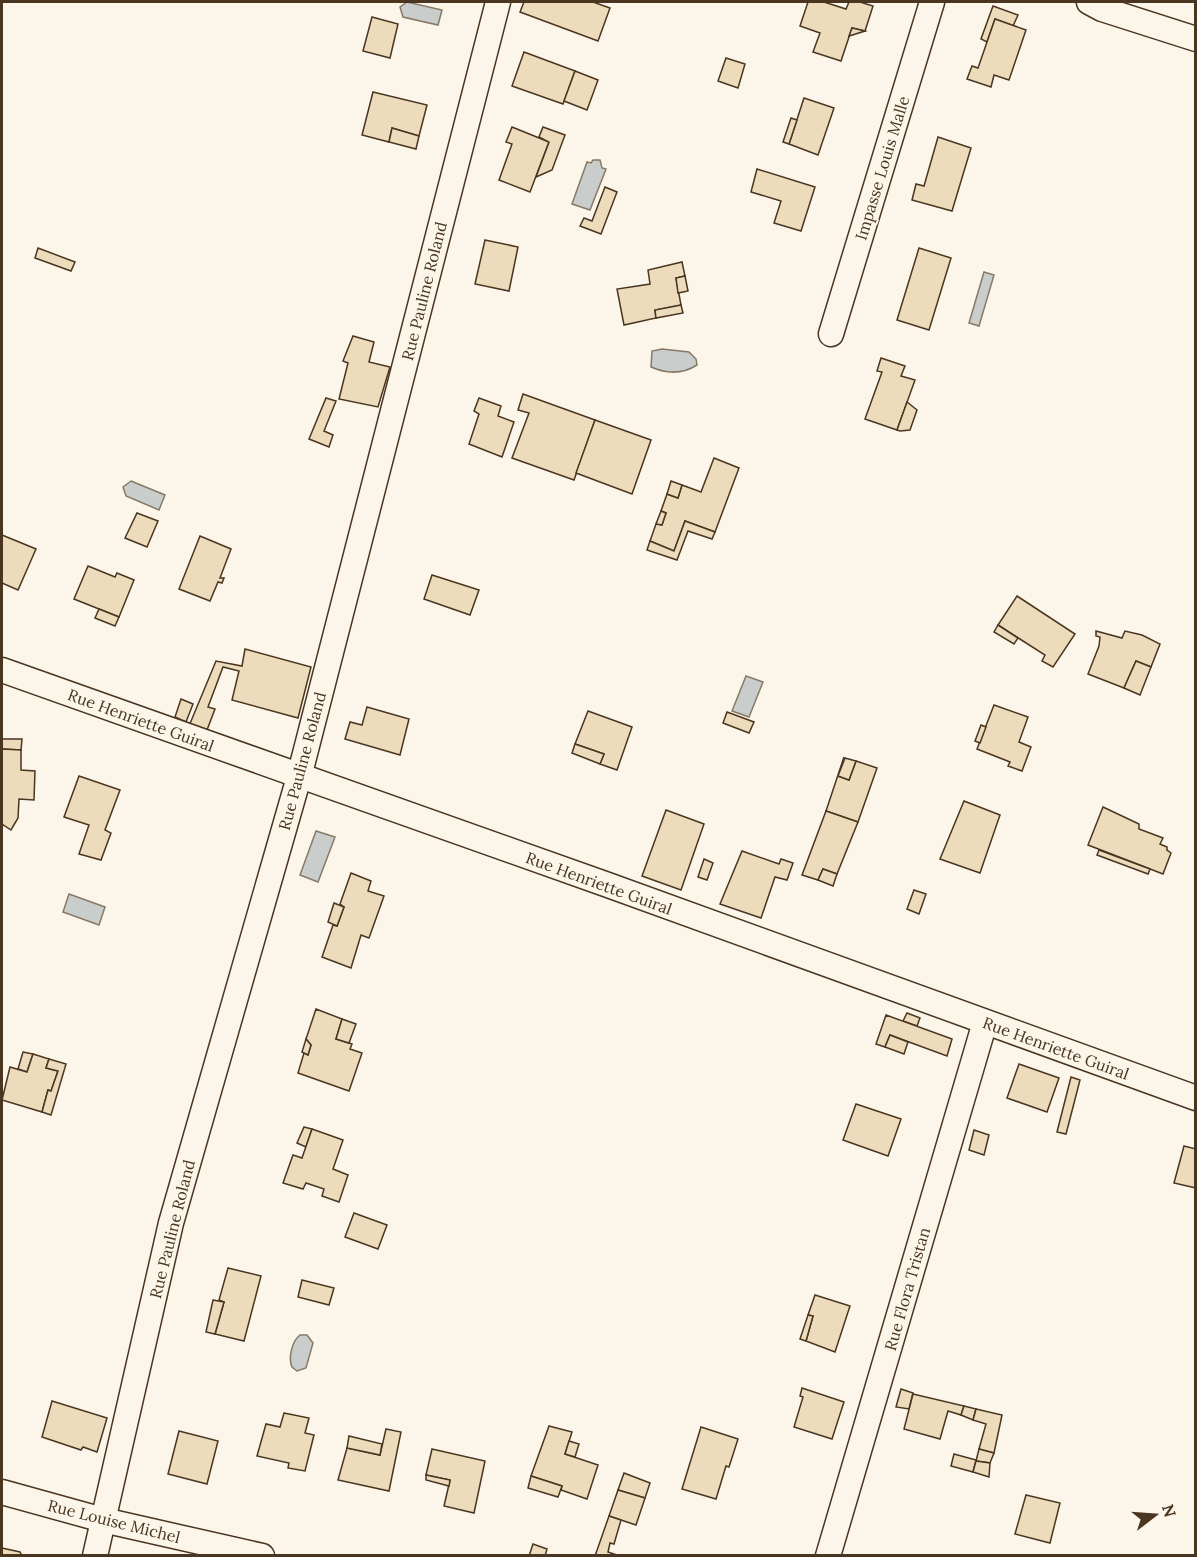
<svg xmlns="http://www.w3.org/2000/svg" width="1197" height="1557" viewBox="0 0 1197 1557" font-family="Lora,serif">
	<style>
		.water { fill: #c9cecd; stroke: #887966; stroke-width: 1.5 }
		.building { fill: #ecdcbc; stroke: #4a3520; stroke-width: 1.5 }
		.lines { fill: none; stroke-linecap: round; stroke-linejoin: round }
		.minor-casing { stroke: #4a3520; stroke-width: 27 }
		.minor { stroke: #fbf6e9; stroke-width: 24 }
		.labels { text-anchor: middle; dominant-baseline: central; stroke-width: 4.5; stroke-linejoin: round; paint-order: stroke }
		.street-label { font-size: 16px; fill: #4a3520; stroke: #fbf6e9 }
	</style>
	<rect width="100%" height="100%" fill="#fbf6e9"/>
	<g class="water">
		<path d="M 407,2 L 442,10 L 438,25 L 403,17 L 400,7 Z"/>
		<path d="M 593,160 L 600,160 L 602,168 L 606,169 L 590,210 L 572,204 L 587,162 L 591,163 Z"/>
		<path d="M 984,272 L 994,275 L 979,326 L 969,323 Z"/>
		<path d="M 662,349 L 689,352 L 696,359 L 697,365 C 683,374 667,374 651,367 L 652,351 Z"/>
		<path d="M 131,481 L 165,495 L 159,510 L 126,496 L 123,487 Z"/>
		<path d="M 746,676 L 763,682 L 749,717 L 732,711 Z"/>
		<path d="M 316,831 L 335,837 L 318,882 L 300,875 Z"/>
		<path d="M 69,894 L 105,907 L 99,925 L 63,912 Z"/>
		<path d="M 300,1335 L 307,1335 L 313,1343 L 306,1368 L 297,1371 L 292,1367 C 288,1358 292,1341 300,1335 Z"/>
	</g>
	<g class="building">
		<path d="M 524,2 L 593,2 L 610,8 L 598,41 L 520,12 Z"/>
		<path d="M 808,2 L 824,2 L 846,9 L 849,2 L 860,2 L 873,6 L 865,31 L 852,28 L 841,61 L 813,52 L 820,33 L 800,26 Z"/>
		<path d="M 993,6 L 1018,15 L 1013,26 L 995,19 L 987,42 L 981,39 Z"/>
		<path d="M 372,17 L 398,24 L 390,58 L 363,51 Z"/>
		<path d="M 995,19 L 1026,30 L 1009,80 L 994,75 L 991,87 L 967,79 L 972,66 L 978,68 Z"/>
		<path d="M 852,28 L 865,31 L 849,36 Z"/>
		<path d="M 524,52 L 575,71 L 563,104 L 512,86 Z"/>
		<path d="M 726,58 L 745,64 L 738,88 L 718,81 Z"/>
		<path d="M 575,71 L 598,80 L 587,110 L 564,101 Z"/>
		<path d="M 373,92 L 427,105 L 419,136 L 392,128 L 389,142 L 362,135 Z"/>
		<path d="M 804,98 L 834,108 L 818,155 L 789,144 Z"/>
		<path d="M 791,118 L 797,120 L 789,144 L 783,142 Z"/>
		<path d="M 512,127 L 549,142 L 530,192 L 499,180 L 512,144 L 506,142 Z"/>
		<path d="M 543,127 L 565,135 L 552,170 L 536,177 L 549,142 L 539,137 Z"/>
		<path d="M 392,128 L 419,136 L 416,149 L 389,142 Z"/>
		<path d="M 938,137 L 971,148 L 952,211 L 912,200 L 916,184 L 924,186 Z"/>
		<path d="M 757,169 L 815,187 L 801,231 L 774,223 L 781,201 L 751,192 Z"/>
		<path d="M 605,187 L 617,192 L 601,234 L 580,226 L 584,218 L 592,221 Z"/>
		<path d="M 485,240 L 518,247 L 509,291 L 475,284 Z"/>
		<path d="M 38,248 L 75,262 L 71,271 L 35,258 Z"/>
		<path d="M 919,248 L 951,258 L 929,330 L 897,320 Z"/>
		<path d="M 682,262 L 685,276 L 676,278 L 681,305 L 655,310 L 656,318 L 624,325 L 617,289 L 650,284 L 648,270 Z"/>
		<path d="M 685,276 L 688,291 L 678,293 L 676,278 Z"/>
		<path d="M 681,305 L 683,313 L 656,318 L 655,310 Z"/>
		<path d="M 353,336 L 374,342 L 369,362 L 390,367 L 378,407 L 339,399 L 348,363 L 343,361 Z"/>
		<path d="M 881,358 L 905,366 L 901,376 L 915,380 L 897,430 L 865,419 L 882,372 L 877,371 Z"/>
		<path d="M 523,394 L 595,420 L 574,480 L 512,458 L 529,413 L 518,410 Z"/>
		<path d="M 326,398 L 336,401 L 324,431 L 333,435 L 329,447 L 309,439 Z"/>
		<path d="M 479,398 L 501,406 L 498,416 L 514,422 L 502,457 L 469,444 L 479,414 L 474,411 Z"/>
		<path d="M 907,402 L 917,410 L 910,430 L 900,431 L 897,430 Z"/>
		<path d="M 595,420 L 651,440 L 632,494 L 576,473 Z"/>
		<path d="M 714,458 L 739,468 L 715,532 L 685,521 L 674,551 L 650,541 L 656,524 L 662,525 L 666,513 L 661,511 L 667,494 L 678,498 L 682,485 L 701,492 Z"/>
		<path d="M 671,481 L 682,485 L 678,498 L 667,494 Z"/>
		<path d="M 661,511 L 666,513 L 662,525 L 656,524 Z"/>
		<path d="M 137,513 L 158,521 L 147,547 L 125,538 Z"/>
		<path d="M 685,521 L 715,532 L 712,539 L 688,531 L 677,560 L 647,550 L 650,541 L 674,551 Z"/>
		<path d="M 2,535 L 36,549 L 18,590 L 2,583 Z"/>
		<path d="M 200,536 L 231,549 L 220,578 L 224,578 L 222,583 L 218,582 L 210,601 L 179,589 Z"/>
		<path d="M 88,566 L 115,577 L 117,573 L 134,580 L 119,617 L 74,599 Z"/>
		<path d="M 432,575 L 479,590 L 470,615 L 424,599 Z"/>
		<path d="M 1017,596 L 1075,634 L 1053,667 L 1042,661 L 1045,655 L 998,625 Z"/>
		<path d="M 99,609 L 119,617 L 115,626 L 95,618 Z"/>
		<path d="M 998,625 L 1018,638 L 1014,644 L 994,632 Z"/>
		<path d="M 1096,631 L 1122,638 L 1125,631 L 1142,635 L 1160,644 L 1151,667 L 1136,661 L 1124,688 L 1088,674 L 1099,646 L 1100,637 L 1096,636 Z"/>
		<path d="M 245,649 L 311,667 L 298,718 L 232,700 L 239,671 L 223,667 L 208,707 L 215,709 L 207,730 L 201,731 L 189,726 L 216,661 L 242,666 Z"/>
		<path d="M 1136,661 L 1151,667 L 1140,695 L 1124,688 Z"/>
		<path d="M 181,699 L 193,704 L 186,722 L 175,717 Z"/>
		<path d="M 994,705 L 1028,717 L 1019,742 L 1031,747 L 1022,771 L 1008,766 L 1010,762 L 977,749 Z"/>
		<path d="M 367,707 L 409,719 L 400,755 L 345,739 L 350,722 L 362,725 Z"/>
		<path d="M 588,711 L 632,727 L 617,770 L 600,764 L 604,754 L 575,744 Z"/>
		<path d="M 727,712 L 754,722 L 749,733 L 723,723 Z"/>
		<path d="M 981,725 L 986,727 L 980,743 L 975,741 Z"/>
		<path d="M 2,739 L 22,739 L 21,750 L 2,749 Z"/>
		<path d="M 575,744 L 604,754 L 600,764 L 572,753 Z"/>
		<path d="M 2,749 L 21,750 L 21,770 L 35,771 L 34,800 L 19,799 L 18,818 L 11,830 L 2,824 Z"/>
		<path d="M 844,757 L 838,776 L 849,780 L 856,761 L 877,768 L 858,822 L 826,811 Z"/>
		<path d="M 845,758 L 856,761 L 849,780 L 838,776 Z"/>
		<path d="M 79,776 L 120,790 L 105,830 L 111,833 L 101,860 L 79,854 L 89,825 L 64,817 Z"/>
		<path d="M 964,801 L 1000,815 L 980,873 L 940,859 Z"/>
		<path d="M 1103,807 L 1139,824 L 1139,829 L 1163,838 L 1160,844 L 1167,847 L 1167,850 L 1171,853 L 1163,874 L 1088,845 Z"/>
		<path d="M 666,810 L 704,824 L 681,890 L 642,876 Z"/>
		<path d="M 826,811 L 858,822 L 837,874 L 823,869 L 818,880 L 802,875 Z"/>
		<path d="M 1099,850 L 1150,869 L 1148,874 L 1097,855 Z"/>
		<path d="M 742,851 L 779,864 L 781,859 L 793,863 L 787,880 L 775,877 L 761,918 L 720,904 Z"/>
		<path d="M 704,859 L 713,863 L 707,880 L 698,877 Z"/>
		<path d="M 823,869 L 837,874 L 833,886 L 818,880 Z"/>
		<path d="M 351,873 L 371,881 L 368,891 L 384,896 L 369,938 L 361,935 L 351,968 L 322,957 L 333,925 L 337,926 L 344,907 L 340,904 Z"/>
		<path d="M 914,890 L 926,894 L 919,914 L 907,909 Z"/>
		<path d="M 334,903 L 344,907 L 337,926 L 328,922 Z"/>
		<path d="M 316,1009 L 342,1019 L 336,1039 L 352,1044 L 350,1049 L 362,1053 L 349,1091 L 298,1073 L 304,1053 L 308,1055 L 311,1045 L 306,1039 Z"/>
		<path d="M 907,1013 L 920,1018 L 917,1026 L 903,1021 Z"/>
		<path d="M 886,1015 L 952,1039 L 947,1056 L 890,1035 L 885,1047 L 876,1044 Z"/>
		<path d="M 342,1019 L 356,1024 L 349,1043 L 336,1039 Z"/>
		<path d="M 890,1035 L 908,1042 L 904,1054 L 885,1047 Z"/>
		<path d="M 306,1039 L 311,1045 L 308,1055 L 302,1052 Z"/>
		<path d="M 23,1052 L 33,1054 L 27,1072 L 18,1069 Z"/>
		<path d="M 33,1054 L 49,1059 L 46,1068 L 58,1071 L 51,1091 L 48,1090 L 42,1112 L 2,1100 L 10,1067 L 27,1072 Z"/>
		<path d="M 49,1059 L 66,1064 L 51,1115 L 42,1112 L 48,1090 L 51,1091 L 58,1071 L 46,1068 Z"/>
		<path d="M 1019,1064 L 1059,1078 L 1047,1112 L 1007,1098 Z"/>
		<path d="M 1071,1077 L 1080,1080 L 1066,1134 L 1057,1132 Z"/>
		<path d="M 856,1104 L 901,1119 L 888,1156 L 843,1140 Z"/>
		<path d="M 304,1127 L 312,1129 L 306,1147 L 297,1143 Z"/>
		<path d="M 312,1129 L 343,1140 L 333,1169 L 348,1175 L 339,1202 L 322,1196 L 324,1189 L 306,1183 L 303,1189 L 283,1183 L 293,1155 L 302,1158 Z"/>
		<path d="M 974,1130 L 989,1135 L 984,1155 L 969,1150 Z"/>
		<path d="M 1184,1146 L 1196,1149 L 1196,1188 L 1174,1183 Z"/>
		<path d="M 354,1213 L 387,1225 L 378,1249 L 345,1237 Z"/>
		<path d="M 228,1268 L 261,1276 L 244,1341 L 215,1334 L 224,1302 L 219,1300 Z"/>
		<path d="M 302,1280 L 334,1288 L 329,1305 L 298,1297 Z"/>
		<path d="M 815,1295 L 850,1306 L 835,1352 L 806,1341 L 813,1316 L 808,1315 Z"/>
		<path d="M 213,1300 L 224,1302 L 215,1334 L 206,1332 Z"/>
		<path d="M 808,1315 L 813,1316 L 806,1341 L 800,1339 Z"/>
		<path d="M 802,1388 L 844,1402 L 832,1439 L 794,1427 L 803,1397 L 800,1396 Z"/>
		<path d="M 901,1389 L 913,1393 L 909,1409 L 896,1407 Z"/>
		<path d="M 913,1394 L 964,1406 L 961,1415 L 948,1411 L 940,1439 L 904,1429 Z"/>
		<path d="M 52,1401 L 107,1418 L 97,1452 L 83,1447 L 81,1450 L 42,1437 Z"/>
		<path d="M 964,1406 L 976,1409 L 973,1420 L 961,1415 Z"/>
		<path d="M 976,1409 L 1002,1415 L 994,1453 L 979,1449 L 986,1424 L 973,1420 Z"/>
		<path d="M 284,1413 L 309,1418 L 305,1433 L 314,1435 L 305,1471 L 288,1468 L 289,1463 L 257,1456 L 266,1424 L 280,1427 Z"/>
		<path d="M 549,1426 L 572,1432 L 565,1454 L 598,1465 L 587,1499 L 561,1490 L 562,1486 L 531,1476 Z"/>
		<path d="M 701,1427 L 738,1439 L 729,1467 L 726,1466 L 716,1499 L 682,1489 Z"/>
		<path d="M 386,1429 L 401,1432 L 389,1491 L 338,1480 L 347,1448 L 380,1455 Z"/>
		<path d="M 179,1431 L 218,1441 L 207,1484 L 168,1474 Z"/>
		<path d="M 349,1436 L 382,1444 L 380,1455 L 347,1448 Z"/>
		<path d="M 569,1441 L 579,1444 L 575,1457 L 565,1454 Z"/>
		<path d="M 432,1449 L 485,1461 L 474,1513 L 444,1506 L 450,1480 L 426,1475 Z"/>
		<path d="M 979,1449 L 994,1453 L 990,1463 L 976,1461 Z"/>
		<path d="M 954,1454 L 976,1460 L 973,1472 L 951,1466 Z"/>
		<path d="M 976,1461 L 990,1463 L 989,1477 L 973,1472 Z"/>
		<path d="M 624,1473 L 650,1483 L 645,1498 L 618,1490 Z"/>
		<path d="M 426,1475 L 450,1480 L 449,1486 L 426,1480 Z"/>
		<path d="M 531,1476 L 562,1486 L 558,1497 L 528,1488 Z"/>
		<path d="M 618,1490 L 645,1498 L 636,1525 L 609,1516 Z"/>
		<path d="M 1026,1495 L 1060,1503 L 1050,1543 L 1015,1534 Z"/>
		<path d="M 609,1516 L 621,1520 L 614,1544 L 610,1543 L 608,1552 L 620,1556 L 595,1556 Z"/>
		<path d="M 533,1544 L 547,1549 L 545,1556 L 529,1556 Z"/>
		<path d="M 2,1548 L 20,1552 L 22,1556 L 2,1556 Z"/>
	</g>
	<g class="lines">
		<g class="minor-casing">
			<g id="minor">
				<path d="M 1089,2 L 1102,9 L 1196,39"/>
				<path d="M 831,334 L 932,2"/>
				<path d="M 2,670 L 608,885 L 1196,1098"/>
				<path d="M 2,1492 L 103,1520 L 262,1556"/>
				<path d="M 95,1556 L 171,1223 L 299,777 L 498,2"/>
				<path d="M 828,1556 L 985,1022"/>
			</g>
		</g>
		<use href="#minor" class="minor"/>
	</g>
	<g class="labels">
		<g class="street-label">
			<text transform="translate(882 168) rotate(-73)">Impasse Louis Malle</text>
			<text transform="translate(424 291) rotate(-76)">Rue Pauline Roland</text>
			<text transform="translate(141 720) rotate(20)">Rue Henriette Guiral</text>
			<text transform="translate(302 761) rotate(-75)">Rue Pauline Roland</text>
			<text transform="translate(599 883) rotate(20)">Rue Henriette Guiral</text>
			<text transform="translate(1056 1048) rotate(20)">Rue Henriette Guiral</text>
			<text transform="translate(172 1229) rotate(-76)">Rue Pauline Roland</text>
			<text transform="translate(907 1289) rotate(-74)">Rue Flora Tristan</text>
			<text transform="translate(114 1521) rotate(14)">Rue Louise Michel</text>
		</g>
	</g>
	<rect width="1197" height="1557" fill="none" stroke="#4a3520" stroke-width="6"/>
	<g transform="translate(1155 1515) rotate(73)" stroke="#fbf6e9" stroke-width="4.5" paint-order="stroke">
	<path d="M0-4.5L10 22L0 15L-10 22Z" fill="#4a3520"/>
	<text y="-9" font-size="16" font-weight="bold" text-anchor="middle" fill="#4a3520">N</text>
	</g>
</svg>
